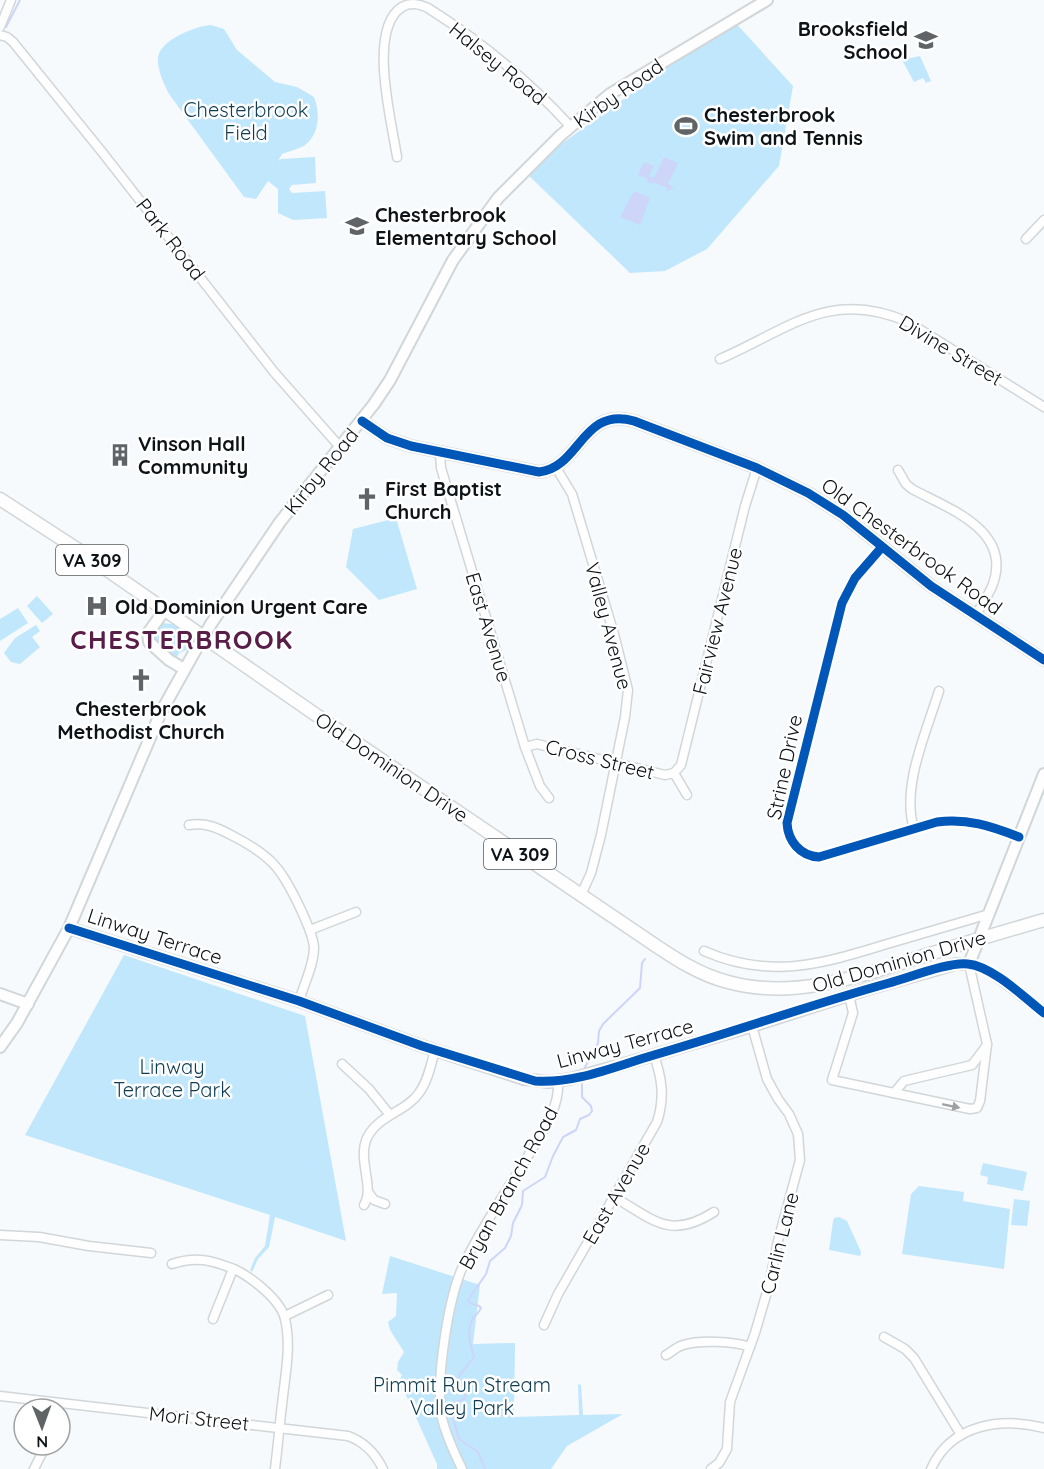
<svg xmlns="http://www.w3.org/2000/svg" width="1044" height="1469" viewBox="0 0 1044 1469" font-family="Quicksand,sans-serif">
	<style>
		.green { fill: #c1e7fd }
		.water { fill: #cdd5f9 }
		.lines { fill: none; stroke-linecap: round; stroke-linejoin: round }
		.stream { stroke: #cdd5f9; stroke-width: 2 }
		.minor-casing { stroke: #d1d6d8; stroke-width: 11 }
		.tertiary-casing { stroke: #d1d6d8; stroke-width: 14 }
		.secondary-casing { stroke: #d1d6d8; stroke-width: 14 }
		.primary-casing { stroke: #d1d6d8; stroke-width: 15 }
		.minor { stroke: #fefeff; stroke-width: 8 }
		.tertiary { stroke: #fefeff; stroke-width: 10 }
		.secondary { stroke: #fefeff; stroke-width: 10 }
		.primary { stroke: #fefeff; stroke-width: 12 }
		.secondary-bridge-casing { stroke: #d1d6d8; stroke-width: 14; stroke-linecap: butt }
		.secondary-bridge { stroke: #fefeff; stroke-width: 10 }
		.cycleway-casing { stroke: #fff; stroke-width: 13 }
		.cycleway { stroke: #0057b8; stroke-width: 9 }
		.oneway { fill: #9ea0a2 }
		.labels { text-anchor: middle; dominant-baseline: central; stroke-width: 5; stroke-linejoin: round; paint-order: stroke }
		.shield { fill: #fff; stroke: #565a5d; stroke-width: 1.5 }
		.shield-label { font-size: 18px; font-weight: bold; fill: #0e1317 }
		.poi-label { font-size: 20px; font-weight: bold; fill: #0e1317; stroke: #fff; text-anchor: start }
		.street-label { font-size: 20px; fill: #0e1317; stroke: #fff }
		.park-label { font-size: 20px; fill: #0f3d53; stroke: #fff }
		.district-label { font-size: 26px; font-weight: bold; letter-spacing: 1.5px; fill: #581e47; stroke: #fff }
	</style>
	<rect width="100%" height="100%" fill="#f7fafc"/>
	<g class="green">
		<path d="M 733,20 L 793,86 L 779,166 L 707,249 L 665,271 L 630,273 L 524,171 Z"/>
		<path d="M 211,25 L 224,29 L 237,50 L 275,82 L 297,87 L 314,97 C 320,112 320,134 305,145 C 299,149 289,151 282,154 L 278,161 L 281,159 L 315,157 L 316,183 L 292,185 L 289,189 L 292,193 L 325,191 L 327,218 L 293,220 L 278,213 L 278,189 L 268,181 L 256,199 L 244,197 L 169,94 C 164,84 157,70 158,58 C 159,40 196,26 211,25 Z"/>
		<path d="M 920,56 L 931,81 L 926,83 L 923,78 L 914,82 L 902,60 Z"/>
		<path d="M 396,518 L 417,589 L 379,600 L 346,567 L 353,529 Z"/>
		<path d="M 37,596 L 53,614 L 42,623 L 27,606 Z"/>
		<path d="M 18,608 L 28,623 L 0,641 L 0,619 Z"/>
		<path d="M 162,623 L 173,624 L 195,637 L 187,650 L 179,653 L 177,657 C 167,653 157,646 153,637 Z"/>
		<path d="M 36,625 L 40,631 L 32,637 L 40,647 L 20,664 L 11,662 L 4,653 L 15,638 Z"/>
		<path d="M 124,955 L 305,1016 L 346,1241 L 275,1217 L 269,1247 L 258,1259 L 252,1272 L 250,1270 L 255,1258 L 265,1246 L 270,1215 L 25,1135 Z"/>
		<path d="M 983,1163 L 1027,1172 L 1023,1191 L 987,1184 L 988,1177 L 980,1175 Z"/>
		<path d="M 919,1186 L 964,1192 L 963,1201 L 1010,1209 L 1004,1269 L 902,1254 L 911,1194 Z"/>
		<path d="M 1014,1199 L 1030,1201 L 1027,1226 L 1011,1225 Z"/>
		<path d="M 839,1217 L 847,1221 L 861,1252 L 860,1256 L 829,1250 L 833,1221 L 834,1218 Z"/>
		<path d="M 390,1256 L 480,1285 L 473,1344 L 515,1343 L 514,1417 L 579,1415 L 578,1384 L 581,1385 L 583,1415 L 623,1414 L 567,1446 L 551,1469 L 437,1469 L 437,1464 L 404,1391 L 395,1390 L 402,1375 L 397,1370 L 398,1362 L 404,1352 L 390,1330 L 388,1322 L 396,1316 L 397,1293 L 382,1294 Z"/>
	</g>
	<g class="water">
		<path d="M 664,157 L 678,163 L 668,184 L 674,187 L 668,191 L 666,190 L 667,188 L 653,182 L 652,184 L 647,182 L 648,179 L 638,175 L 644,162 L 654,166 L 649,176 L 654,178 Z"/>
		<path d="M 634,191 L 650,198 L 640,225 L 620,217 Z"/>
	</g>
	<g class="lines">
		<g class="stream">
			<path d="M 6,27 L 20,0"/>
			<path d="M 584,1069 L 598,1043 L 599,1031 L 603,1024 L 640,988 L 642,963 L 645,959"/>
			<path d="M 485,1469 L 478,1452 L 459,1439 L 451,1411 L 454,1403 L 464,1399 L 467,1386 L 459,1379 L 459,1376 L 474,1357 C 471,1345 466,1333 472,1320 C 474,1316 479,1313 481,1308 L 479,1306 L 470,1303 L 468,1300 L 486,1274 L 490,1261 L 505,1248 L 511,1236 L 513,1223 L 522,1205 L 523,1191 L 545,1177 L 553,1156 L 563,1137 L 576,1130 L 580,1119 L 589,1115 L 592,1111 L 591,1106 L 582,1097 L 582,1083"/>
		</g>
		<g class="minor-casing">
			<g id="minor">
				<path d="M 0,27 L 11,0"/>
				<path d="M 0,35 L 7,37 L 13,42 L 102,152 L 274,372 L 340,447"/>
				<path d="M 397,157 C 392,123 367,29 402,7 C 411,2 419,4 428,8 C 480,41 529,81 570,126"/>
				<path d="M 1026,239 L 1044,220"/>
				<path d="M 720,359 C 789,329 830,288 908,322 L 1044,407"/>
				<path d="M 440,453 L 441,468 L 525,747 L 540,786 L 549,798"/>
				<path d="M 555,466 L 572,494 L 614,634 L 628,690 L 625,717 L 601,835 L 591,873 L 581,895"/>
				<path d="M 898,470 L 906,484 L 912,489 C 949,509 1012,530 993,584 C 989,595 981,606 975,616"/>
				<path d="M 882,547 L 855,578 L 842,603 L 787,823 C 788,841 800,856 819,857 L 937,822 C 967,818 991,826 1019,837"/>
				<path d="M 525,747 L 537,744 L 665,775 L 674,773"/>
				<path d="M 674,773 L 681,765 L 745,506 L 757,468"/>
				<path d="M 674,773 L 687,795"/>
				<path d="M 189,825 C 206,822 218,828 233,836 C 274,857 283,871 302,912 C 307,924 313,935 314,947 C 314,965 304,984 299,1001"/>
				<path d="M 914,829 C 901,787 926,733 939,691"/>
				<path d="M 310,930 L 356,912"/>
				<path d="M 704,951 C 770,980 822,964 887,944 C 921,934 955,924 989,914"/>
				<path d="M 849,995 L 853,1013 L 832,1080 L 970,1109 L 977,1108 L 980,1101 L 987,1044 L 969,964 L 986,969 L 1044,1013"/>
				<path d="M 342,1064 L 369,1089 L 390,1115"/>
				<path d="M 894,1093 L 904,1081 L 972,1065 L 987,1045"/>
				<path d="M 368,1192 L 374,1200 L 385,1204"/>
				<path d="M 614,1197 C 654,1220 670,1240 714,1212"/>
				<path d="M 364,1205 C 375,1187 357,1160 367,1138 C 378,1115 406,1112 419,1093 C 428,1081 431,1064 435,1050"/>
				<path d="M 0,1235 L 39,1237 L 89,1246 L 151,1253"/>
				<path d="M 172,1264 C 196,1256 211,1260 234,1269 C 251,1277 281,1300 285,1319 C 291,1344 286,1371 283,1396 C 280,1420 278,1445 275,1469"/>
				<path d="M 285,1316 L 328,1295"/>
				<path d="M 213,1319 L 233,1269"/>
				<path d="M 544,1325 L 558,1294 L 657,1122 C 665,1097 662,1079 654,1055"/>
				<path d="M 884,1337 L 905,1349 L 914,1358 L 961,1435"/>
				<path d="M 666,1355 C 672,1352 676,1347 683,1345 C 699,1340 734,1341 750,1347"/>
				<path d="M 0,1396 L 348,1436 C 365,1442 375,1453 383,1469"/>
				<path d="M 34,1469 L 46,1445"/>
				<path d="M 462,1469 C 454,1452 446,1436 442,1418 C 435,1383 448,1299 463,1266 C 481,1228 506,1192 528,1156 C 541,1133 560,1109 558,1081"/>
				<path d="M 711,1469 L 719,1463 L 727,1449 L 730,1402 L 755,1333 L 769,1285 L 778,1241 L 800,1160 L 798,1134 L 789,1114 L 778,1099 L 767,1079 L 752,1026"/>
				<path d="M 931,1469 C 951,1424 1001,1417 1044,1428"/>
			</g>
		</g>
		<g class="tertiary-casing">
			<g id="tertiary">
				<path d="M 362,421 L 387,438 L 411,446 L 539,472 C 580,468 582,406 634,421 L 757,468 L 808,493 L 843,515 L 931,586 L 1044,660"/>
				<path d="M 69,928 L 299,1001 L 422,1046 L 524,1079 L 548,1082 L 570,1079 L 617,1066 L 752,1026 L 868,989 L 956,964 L 969,964 L 1044,774"/>
				<path d="M 0,994 L 28,1004"/>
			</g>
		</g>
		<g class="secondary-casing">
			<g id="secondary">
				<path d="M 164,611 L 148,633 L 149,642 L 169,660 L 184,669"/>
				<path d="M 211,624 L 280,522 L 374,404 L 390,380 L 453,260 L 498,198 L 561,135 L 610,94 L 767,0"/>
				<path d="M 0,1047 L 17,1023 L 69,928 L 161,712 L 195,651"/>
			</g>
		</g>
		<g class="primary-casing">
			<path id="primary" d="M 0,499 L 77,549 L 358,744 L 643,937 C 670,955 696,974 728,982 C 797,1001 865,974 930,954 C 968,942 1006,931 1044,920"/>
		</g>
		<use href="#minor" class="minor"/>
		<use href="#tertiary" class="tertiary"/>
		<use href="#secondary" class="secondary"/>
		<use href="#primary" class="primary"/>
		<g class="secondary-bridge-casing">
			<path id="secondary-bridge" d="M 195,651 L 211,624"/>
		</g>
		<use href="#secondary-bridge" class="secondary-bridge"/>
		<g class="cycleway-casing">
			<g id="cycleway">
				<path d="M 362,421 L 387,438 L 411,446 L 539,472 C 580,468 582,406 634,421 L 757,468 L 808,493 L 843,515 L 931,586 L 1044,660"/>
				<path d="M 882,547 L 855,578 L 842,603 L 787,823 C 788,841 800,856 819,857 L 937,822 C 967,818 991,826 1019,837"/>
				<path d="M 69,928 L 299,1001 L 422,1046 L 535,1081 C 575,1084 616,1066 654,1055 C 733,1032 810,1005 889,983 C 908,978 951,961 968,964 C 992,966 1025,998 1044,1013"/>
			</g>
		</g>
		<use href="#cycleway" class="cycleway"/>
	</g>
	<defs><path id="oneway-solid" d="M-6-.8H1V-3.2L6.5 0L1 3.2V.8H-6Z" transform="scale(1.5)"/></defs>
	<use class="oneway" href="#oneway-solid" transform="translate(951 1106) rotate(12)"/>
	<defs>
		<g id="school-bare" transform="scale(1.8)"><path d="M0-5L7-2L0 1L-7-2ZM-4 1L0 2.5L4 1V4Q0 6-4 4Z" fill="#606467" stroke="#fff" stroke-width="2.5" paint-order="stroke"/></g>
		<g id="stadium-bare" transform="scale(1.8)"><path d="M0-5a6.5 5 0 1 0 0 10a6.5 5 0 1 0 0-10ZM-3.5-1.8h7v3.6h-7Z" fill="#606467" stroke="#fff" stroke-width="2.5" paint-order="stroke"/></g>
		<g id="building-bare" transform="scale(1.8)"><path d="M-4-6H4V6H1V3H-1V6H-4ZM-2.5-4.3h1.7v1.8h-1.7ZM.8-4.3h1.7v1.8H.8ZM-2.5-1h1.7V.8h-1.7ZM.8-1h1.7V.8H.8Z" fill="#606467" stroke="#fff" stroke-width="2.5" paint-order="stroke"/></g>
		<g id="church-bare" transform="scale(1.8)"><path d="M-1.2-6h2.4v3.5h3.3v2.4h-3.3V6h-2.4V-.1h-3.3v-2.4h3.3Z" fill="#606467" stroke="#fff" stroke-width="2.5" paint-order="stroke"/></g>
		<g id="hospital-bare" transform="scale(1.8)"><path d="M-5-5h3v3.5h4V-5h3V5h-3V1.5h-4V5h-3Z" fill="#606467" stroke="#fff" stroke-width="2.5" paint-order="stroke"/></g>
	</defs>
	<g fill-rule="evenodd">
		<use href="#school-bare" x="926" y="40"/>
		<use href="#stadium-bare" x="686" y="126"/>
		<use href="#school-bare" x="357" y="226"/>
		<use href="#building-bare" x="120" y="455"/>
		<use href="#church-bare" x="367" y="499"/>
		<use href="#hospital-bare" x="97" y="606"/>
		<use href="#church-bare" x="141" y="680"/>
	</g>
	<g class="labels">
		<g class="shield">
			<rect x="56" y="545" width="72" height="30" rx="4.5"/>
			<rect x="484" y="839" width="72" height="30" rx="4.5"/>
		</g>
		<g class="shield-label">
			<text x="92" y="560">VA 309</text>
			<text x="520" y="854">VA 309</text>
		</g>
		<g class="poi-label">
			<text x="908" y="28" text-anchor="end">Brooksfield<tspan x="908" dy="23">School</tspan></text>
			<text x="704" y="114">Chesterbrook<tspan x="704" dy="23">Swim and Tennis</tspan></text>
			<text x="375" y="214">Chesterbrook<tspan x="375" dy="23">Elementary School</tspan></text>
			<text x="138" y="443">Vinson Hall<tspan x="138" dy="23">Community</tspan></text>
			<text x="385" y="488">First Baptist<tspan x="385" dy="23">Church</tspan></text>
			<text x="115" y="606">Old Dominion Urgent Care</text>
			<text x="141" y="708" text-anchor="middle">Chesterbrook<tspan x="141" dy="23">Methodist Church</tspan></text>
		</g>
		<g class="street-label">
			<text transform="translate(498 63) rotate(39)">Halsey Road</text>
			<text transform="translate(618 93) rotate(-35)">Kirby Road</text>
			<text transform="translate(171 239) rotate(52)">Park Road</text>
			<text transform="translate(951 350) rotate(31)">Divine Street</text>
			<text transform="translate(321 471) rotate(-51)">Kirby Road</text>
			<text transform="translate(912 546) rotate(36)">Old Chesterbrook Road</text>
			<text transform="translate(717 621) rotate(-76)">Fairview Avenue</text>
			<text transform="translate(609 626) rotate(75)">Valley Avenue</text>
			<text transform="translate(489 627) rotate(73)">East Avenue</text>
			<text transform="translate(600 759) rotate(14)">Cross Street</text>
			<text transform="translate(392 767) rotate(34)">Old Dominion Drive</text>
			<text transform="translate(784 767) rotate(-78)">Strine Drive</text>
			<text transform="translate(155 936) rotate(18)">Linway Terrace</text>
			<text transform="translate(899 961) rotate(-16)">Old Dominion Drive</text>
			<text transform="translate(625 1043) rotate(-15)">Linway Terrace</text>
			<text transform="translate(508 1188) rotate(-61)">Bryan Branch Road</text>
			<text transform="translate(616 1193) rotate(-60)">East Avenue</text>
			<text transform="translate(779 1243) rotate(-76)">Carlin Lane</text>
			<text transform="translate(199 1418) rotate(6)">Mori Street</text>
		</g>
		<g class="park-label">
			<text x="246" y="109">Chesterbrook<tspan x="246" dy="23">Field</tspan></text>
			<text x="172" y="1066">Linway<tspan x="172" dy="23">Terrace Park</tspan></text>
			<text x="462" y="1384">Pimmit Run Stream<tspan x="462" dy="23">Valley Park</tspan></text>
		</g>
		<g class="district-label">
			<text x="182" y="639">CHESTERBROOK</text>
		</g>
	</g>
	<g transform="translate(42 1427) rotate(179)"><circle r="28" fill="#ffffff" stroke="#9fa1a2" stroke-width="1.5"/>
	<path d="M0-4.5L10 22L0 15L-10 22Z" fill="#606467"/>
	<text y="-9" font-size="16" font-weight="bold" text-anchor="middle" fill="#0e1317">N</text>
	</g>
</svg>
